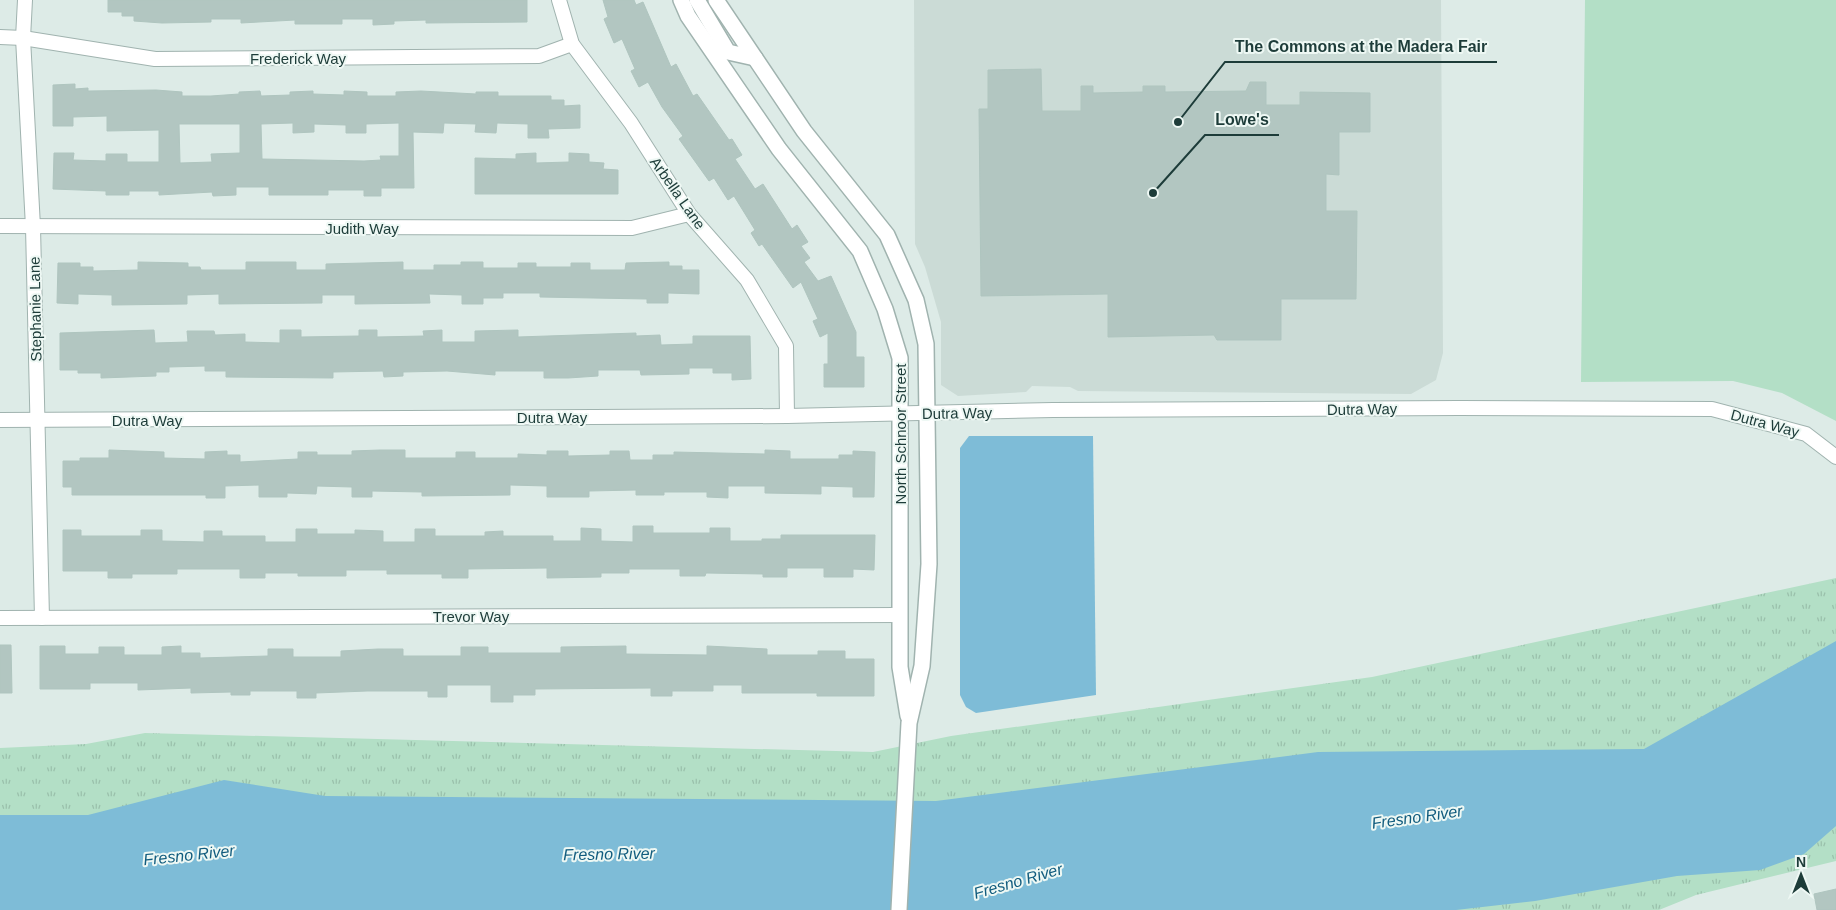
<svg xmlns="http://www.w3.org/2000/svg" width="1836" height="910" viewBox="0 0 1836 910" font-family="Helvetica,sans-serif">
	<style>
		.built { fill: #cbdbd6 }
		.grass { fill: url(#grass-tufts) }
		.park { fill: #b3dfc6 }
		.water { fill: #7ebcd7 }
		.building { fill: #b2c6c1; stroke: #afc5bf; fill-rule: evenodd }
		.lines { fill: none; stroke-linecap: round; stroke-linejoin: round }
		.minor-casing { stroke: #a0b3af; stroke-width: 16 }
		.tertiary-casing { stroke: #a0b3af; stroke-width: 18 }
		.minor { stroke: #fff; stroke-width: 14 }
		.tertiary { stroke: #fff; stroke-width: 15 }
		.labels { text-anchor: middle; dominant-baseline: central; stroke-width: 4; stroke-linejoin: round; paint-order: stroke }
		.street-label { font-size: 15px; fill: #1d3c39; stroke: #eef8f4 }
		.water-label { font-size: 16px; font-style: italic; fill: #115c7e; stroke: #eef8f4 }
		.leader { fill: none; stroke: #1d3c39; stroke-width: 2 }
		.callout-dot { fill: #1d3c39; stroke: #eef8f4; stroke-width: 2 }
		.callout-label { font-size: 16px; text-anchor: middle; font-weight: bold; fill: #1d3c39; stroke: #eef8f4; stroke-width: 4; stroke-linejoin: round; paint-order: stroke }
	</style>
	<defs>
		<pattern id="grass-tufts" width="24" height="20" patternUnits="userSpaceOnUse" patternTransform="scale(1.25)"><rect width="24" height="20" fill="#b3dfc6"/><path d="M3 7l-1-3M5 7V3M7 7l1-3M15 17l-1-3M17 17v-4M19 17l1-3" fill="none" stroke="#9ac0ab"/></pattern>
	</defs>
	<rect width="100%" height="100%" fill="#ddebe7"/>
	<path class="built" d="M 914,0 L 1441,0 L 1443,353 L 1436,380 L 1411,394 L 1078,391 L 1070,387 L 1032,386 L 1026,392 L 958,396 L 941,385 L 941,322 L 925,267 L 915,244 Z"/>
	<path class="grass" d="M 1836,578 L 1836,861 L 1696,895 L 1659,910 L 0,910 L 0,748 L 86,744 L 145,733 L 873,752 L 951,736 L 1372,677 Z"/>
	<path class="park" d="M 1585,0 L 1836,0 L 1836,421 L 1782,393 L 1733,381 L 1581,382 Z"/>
	<g class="water">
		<path d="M 969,436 L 1093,436 L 1096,695 L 976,713 L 966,707 L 960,695 L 960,448 Z"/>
		<path d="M 1836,641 L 1836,826 L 1804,854 L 1760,870 L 1677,876 L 1535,901 L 1456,910 L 0,910 L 0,815 L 88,815 L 224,780 L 325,796 L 936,801 L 1318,752 L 1644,749 Z"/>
	</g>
	<g class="building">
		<path d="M 108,0 L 527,0 L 527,22 L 426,23 L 426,20 L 394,21 L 394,24 L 373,25 L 373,19 L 342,19 L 342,24 L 295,24 L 295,20 L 241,23 L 241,19 L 211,19 L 211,22 L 162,23 L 134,21 L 134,16 L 122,16 L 122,12 L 108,12 Z"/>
		<path d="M 603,0 L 634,0 L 636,5 L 643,2 L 671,67 L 676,64 L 693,96 L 697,94 L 729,140 L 732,139 L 742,155 L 735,159 L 755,189 L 763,184 L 792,229 L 797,225 L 808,242 L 801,246 L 810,258 L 804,262 L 818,281 L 831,276 L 856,332 L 856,357 L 864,357 L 864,387 L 824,387 L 824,364 L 828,364 L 828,333 L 820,337 L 813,321 L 818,319 L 801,282 L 793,288 L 762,244 L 759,246 L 751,233 L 755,230 L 734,196 L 728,200 L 714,178 L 709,181 L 679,139 L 683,136 L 662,107 L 648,82 L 639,87 L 631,71 L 635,69 L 622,39 L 614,43 L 604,19 L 608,17 Z"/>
		<path d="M 1041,69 L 1042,111 L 1081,111 L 1081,86 L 1093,86 L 1093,93 L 1143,92 L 1143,86 L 1165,86 L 1165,92 L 1246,91 L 1250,82 L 1266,82 L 1266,105 L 1300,105 L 1300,92 L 1370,93 L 1370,132 L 1339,132 L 1339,175 L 1326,174 L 1326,211 L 1357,211 L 1356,299 L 1281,299 L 1281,340 L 1217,340 L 1214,335 L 1108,337 L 1108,294 L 981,296 L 979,109 L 988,109 L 988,70 Z"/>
		<path d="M 75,84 L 75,89 L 88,88 L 88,91 L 156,90 L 182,92 L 182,96 L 211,96 L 239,94 L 239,92 L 260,91 L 261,96 L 290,95 L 290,92 L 313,91 L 313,94 L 344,95 L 344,91 L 367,92 L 367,96 L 396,96 L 396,92 L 421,91 L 476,94 L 476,92 L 498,92 L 498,96 L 551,96 L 551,100 L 564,100 L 564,106 L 580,105 L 580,128 L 548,129 L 549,138 L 528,138 L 528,124 L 497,123 L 496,133 L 475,132 L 476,124 L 444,123 L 443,133 L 413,132 L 414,188 L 381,188 L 381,196 L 364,196 L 364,190 L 328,190 L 328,195 L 269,195 L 269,187 L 236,187 L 236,195 L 213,196 L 212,192 L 159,195 L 159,191 L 129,191 L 129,195 L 106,195 L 106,191 L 53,189 L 54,153 L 74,153 L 73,160 L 106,161 L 106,154 L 127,154 L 127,162 L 159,162 L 159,130 L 107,131 L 107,116 L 73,117 L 73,126 L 53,126 L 53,85 ZM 293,123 L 293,133 L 314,132 L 314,124 L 346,125 L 346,133 L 366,133 L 366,124 L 399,123 L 399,156 L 380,156 L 381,160 L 364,161 L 262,159 L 261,124 ZM 179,124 L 240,124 L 240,153 L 211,154 L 212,162 L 180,163 Z"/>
		<path d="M 536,153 L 536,163 L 569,162 L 569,153 L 589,154 L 589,162 L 604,163 L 603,169 L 618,170 L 618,194 L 475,194 L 475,158 L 516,159 L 516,154 Z"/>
		<path d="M 138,262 L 188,263 L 188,267 L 200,267 L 201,270 L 246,270 L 246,262 L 296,262 L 296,270 L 326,270 L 326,264 L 403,262 L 403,270 L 434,270 L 434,265 L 461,265 L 461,262 L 483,262 L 483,268 L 518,268 L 518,263 L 536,263 L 536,267 L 571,267 L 571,263 L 590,263 L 590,270 L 625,270 L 626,263 L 669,262 L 669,266 L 682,266 L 682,270 L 699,270 L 699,294 L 668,293 L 668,303 L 647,303 L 647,299 L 540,297 L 540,293 L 503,293 L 503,298 L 483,298 L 483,304 L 462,304 L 462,295 L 429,294 L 430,303 L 355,304 L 355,295 L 322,295 L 322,303 L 219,304 L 219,294 L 187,295 L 187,304 L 112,305 L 112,295 L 78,294 L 78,304 L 57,303 L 58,263 L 80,263 L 80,267 L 93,267 L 93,271 L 138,270 Z"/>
		<path d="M 154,330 L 155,343 L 188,342 L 187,331 L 214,331 L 215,335 L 245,334 L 245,342 L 280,343 L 280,330 L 301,330 L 301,337 L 359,336 L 359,330 L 377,330 L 377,337 L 424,336 L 423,331 L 442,330 L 442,342 L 475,342 L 475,331 L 518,330 L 518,337 L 636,333 L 636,336 L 660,335 L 661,345 L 693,344 L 693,336 L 750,336 L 751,379 L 732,380 L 732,373 L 713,373 L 713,368 L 689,368 L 689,374 L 641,375 L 640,370 L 598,370 L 598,376 L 568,378 L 544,378 L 544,371 L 495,371 L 495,375 L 447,371 L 403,372 L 403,376 L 384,377 L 383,371 L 333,372 L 333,378 L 226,377 L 226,371 L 205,371 L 205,366 L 169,367 L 169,372 L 156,372 L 156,376 L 101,378 L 101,373 L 78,373 L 78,370 L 60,370 L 60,333 Z"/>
		<path d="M 109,450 L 164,452 L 164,458 L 205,459 L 205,452 L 227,451 L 227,455 L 240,455 L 240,462 L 298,459 L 298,452 L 317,452 L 317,455 L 352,455 L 352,451 L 380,450 L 405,450 L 405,458 L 456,458 L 456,452 L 475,452 L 475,458 L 518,458 L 518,454 L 547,455 L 547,451 L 568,451 L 568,456 L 610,455 L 610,451 L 629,451 L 630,460 L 653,460 L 653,455 L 674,455 L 674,452 L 765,454 L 765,450 L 790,451 L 790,459 L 839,459 L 839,455 L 853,455 L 853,451 L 875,452 L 874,497 L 853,497 L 853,487 L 821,486 L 821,494 L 765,493 L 765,486 L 728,486 L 728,498 L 707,497 L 707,492 L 664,492 L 664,495 L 636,495 L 636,490 L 589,491 L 589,497 L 547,497 L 547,486 L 510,485 L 510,495 L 422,496 L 422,492 L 372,491 L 372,497 L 352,497 L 352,487 L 317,486 L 316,494 L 287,493 L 287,497 L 259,497 L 259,485 L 225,486 L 225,498 L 206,498 L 206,495 L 72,495 L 72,487 L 63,487 L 63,461 L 80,461 L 80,458 L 109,458 Z"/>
		<path d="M 633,526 L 653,526 L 653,533 L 710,533 L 710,528 L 730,528 L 730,541 L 762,541 L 762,539 L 781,539 L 781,535 L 875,535 L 874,570 L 853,569 L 853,577 L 824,577 L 824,568 L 787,568 L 787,577 L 763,577 L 763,574 L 706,573 L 705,576 L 680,576 L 680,569 L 629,569 L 629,573 L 601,573 L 601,577 L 547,578 L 547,568 L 468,569 L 468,578 L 442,578 L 442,574 L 387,574 L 387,570 L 346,570 L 346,576 L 298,576 L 298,573 L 265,573 L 265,578 L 240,578 L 240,569 L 177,569 L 177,574 L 132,574 L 132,578 L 108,578 L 108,571 L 63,571 L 63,530 L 81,530 L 81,536 L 141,536 L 141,530 L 162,530 L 162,541 L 204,542 L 204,531 L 222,531 L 222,536 L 265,536 L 265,542 L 296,542 L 296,529 L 317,529 L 317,534 L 355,534 L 355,530 L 383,531 L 383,542 L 415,542 L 415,529 L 435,529 L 435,536 L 485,536 L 485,532 L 503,531 L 503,536 L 553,536 L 553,541 L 581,541 L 581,528 L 601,529 L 601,541 L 633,542 Z"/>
		<path d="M 0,645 L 11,645 L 12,693 L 0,693 Z"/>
		<path d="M 40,646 L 65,646 L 65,654 L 99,654 L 99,647 L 124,647 L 124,655 L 162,655 L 162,647 L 181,646 L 181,653 L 200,653 L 200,658 L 268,656 L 268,649 L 293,649 L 293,657 L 341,657 L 341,651 L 378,649 L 403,649 L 403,656 L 461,656 L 461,647 L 488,647 L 488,653 L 561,653 L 561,647 L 626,646 L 626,654 L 707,655 L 707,646 L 767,649 L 767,655 L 818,655 L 818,651 L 845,651 L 845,659 L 874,659 L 874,696 L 817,696 L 817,693 L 742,693 L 742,685 L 713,685 L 713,691 L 672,691 L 672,696 L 651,696 L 651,688 L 535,689 L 535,695 L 513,695 L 513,702 L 491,702 L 491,685 L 447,685 L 447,697 L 428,697 L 428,691 L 367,691 L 316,693 L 316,698 L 297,698 L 297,691 L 250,691 L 250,695 L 231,695 L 231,692 L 191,693 L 191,688 L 138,690 L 138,683 L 90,683 L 90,689 L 40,689 Z"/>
		<path d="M 1836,889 L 1836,910 L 1817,910 L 1814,894 Z"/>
	</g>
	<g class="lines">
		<g class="minor-casing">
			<g id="minor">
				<path d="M 25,0 L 23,38 L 33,227 L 42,618"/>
				<path d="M 559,0 L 572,44 L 631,123 L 689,214 L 747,280 L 786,346 L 787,416"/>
				<path d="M 0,37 L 23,38 L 155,59 L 539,56 L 572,44"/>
				<path d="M 0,226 L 632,228 L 689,214"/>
				<path d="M 0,420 L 787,416 L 1053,410 L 1459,408 L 1712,409 L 1806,434 L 1836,457"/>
				<path d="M 0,618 L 899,615"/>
			</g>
		</g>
		<g class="tertiary-casing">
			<g id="tertiary">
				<path d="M 681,0 L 688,16 L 779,149 L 860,251 L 885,309 L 900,358 L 900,667 L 908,716"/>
				<path d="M 697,0 L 728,52 L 755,58"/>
				<path d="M 716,0 L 804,131 L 887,235 L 916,300 L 926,344 L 929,564 L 922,666 L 909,723 L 899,910"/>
			</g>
		</g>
		<use href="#minor" class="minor"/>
		<use href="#tertiary" class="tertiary"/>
	</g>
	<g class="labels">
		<g class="street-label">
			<text x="298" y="58">Frederick Way</text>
			<text transform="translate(678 193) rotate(55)">Arbella Lane</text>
			<text x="362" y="228">Judith Way</text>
			<text transform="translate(35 309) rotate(-91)">Stephanie Lane</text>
			<text transform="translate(1362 409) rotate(-1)">Dutra Way</text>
			<text transform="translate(957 413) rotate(-1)">Dutra Way</text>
			<text x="552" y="417">Dutra Way</text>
			<text x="147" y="420">Dutra Way</text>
			<text transform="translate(1765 423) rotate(15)">Dutra Way</text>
			<text transform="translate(900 434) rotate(-90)">North Schnoor Street</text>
			<text x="471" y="616">Trevor Way</text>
		</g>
		<g class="water-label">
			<text transform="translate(1417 817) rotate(-8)">Fresno River</text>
			<text transform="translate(609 854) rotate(-1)">Fresno River</text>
			<text transform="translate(189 855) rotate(-6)">Fresno River</text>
			<text transform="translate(1018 881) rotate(-16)">Fresno River</text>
		</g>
	</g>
	<path class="leader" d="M1178 122L1225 62H1497M1153 193L1205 135H1279"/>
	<g class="callout-dot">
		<circle cx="1178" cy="122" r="5"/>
		<circle cx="1153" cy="193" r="5"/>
	</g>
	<g class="callout-label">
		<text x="1361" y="52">The Commons at the Madera Fair</text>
		<text x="1242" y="125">Lowe's</text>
	</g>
	<g transform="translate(1801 875)" stroke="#eef8f4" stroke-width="4" paint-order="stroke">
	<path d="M0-4L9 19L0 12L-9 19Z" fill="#1d3c39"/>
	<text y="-8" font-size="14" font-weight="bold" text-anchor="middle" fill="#1d3c39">N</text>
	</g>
</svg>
